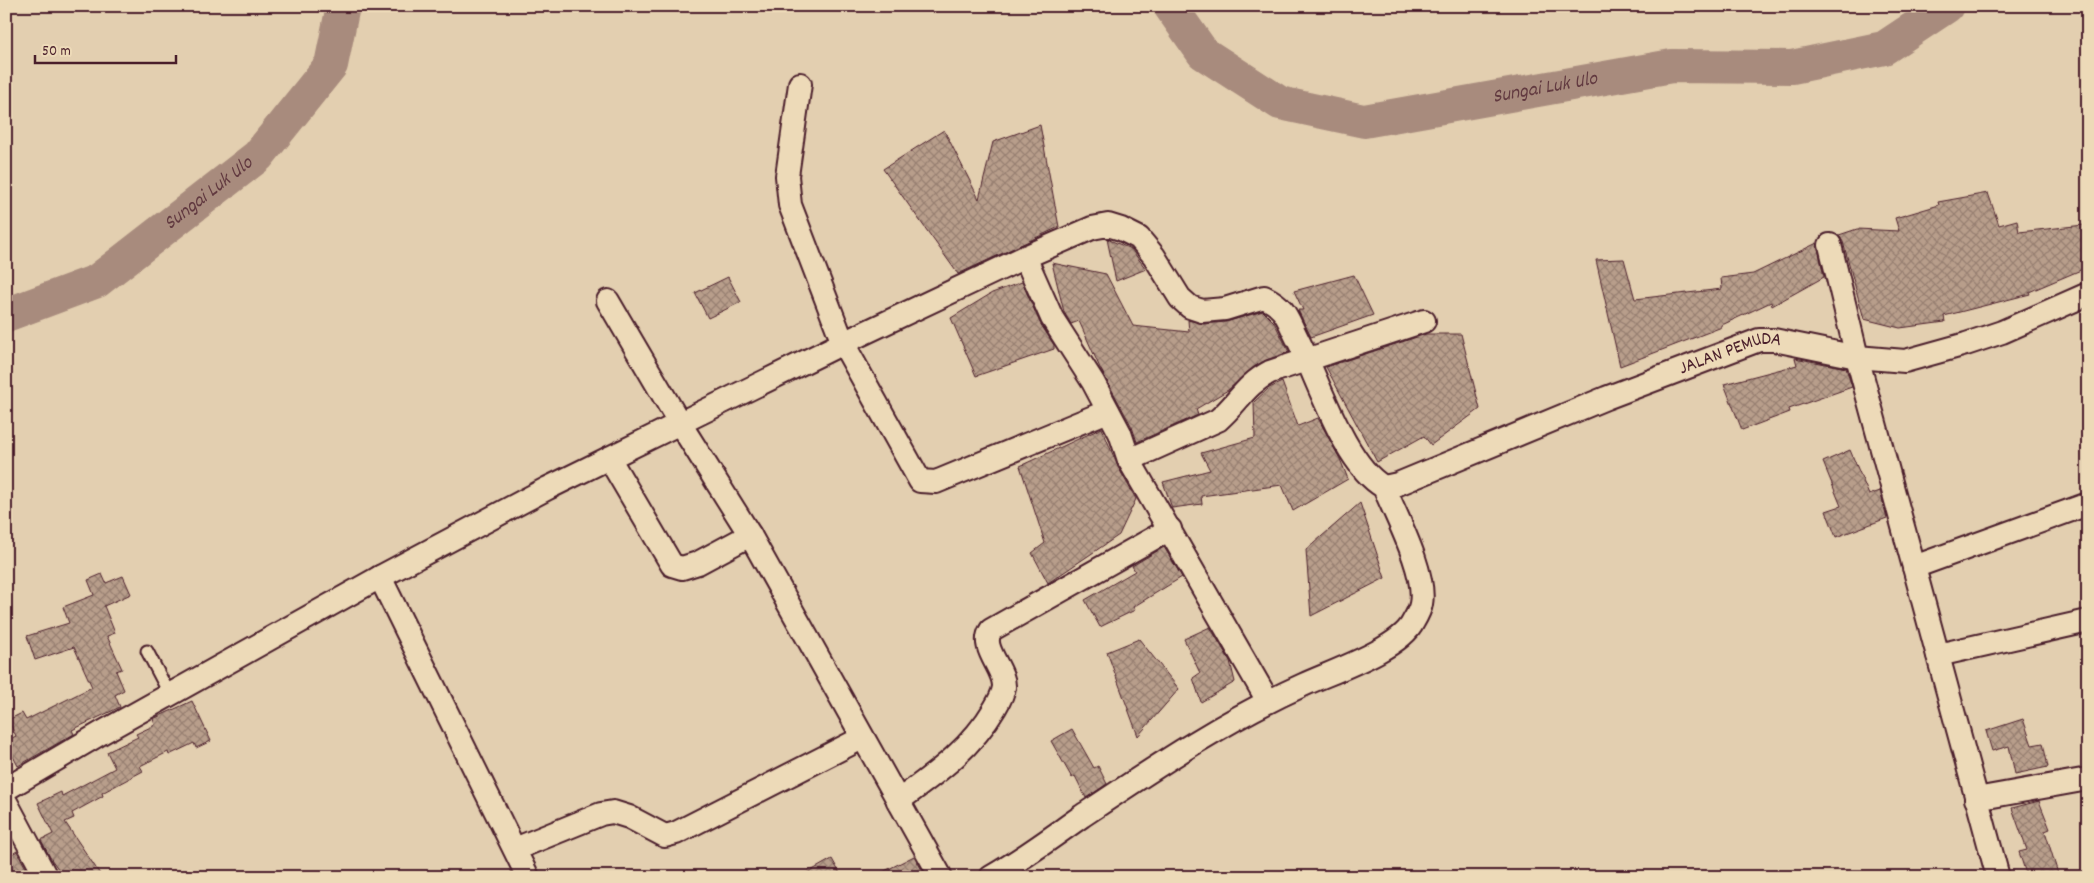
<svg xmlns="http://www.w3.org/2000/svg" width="2094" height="883" viewBox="0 0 2094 883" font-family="Dekko,sans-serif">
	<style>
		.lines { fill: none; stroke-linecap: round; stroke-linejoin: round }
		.river { stroke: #a88b7d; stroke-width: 34 }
		.building { fill: url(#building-cross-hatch); stroke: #4a1f2b }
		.lane-casing { stroke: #4a1f2b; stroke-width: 15 }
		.street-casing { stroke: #4a1f2b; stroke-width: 26 }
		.lane { stroke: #eddab8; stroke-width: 11 }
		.street { stroke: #eddab8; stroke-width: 22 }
		.labels { text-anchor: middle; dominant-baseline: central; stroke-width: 4.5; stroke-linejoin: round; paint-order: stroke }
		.street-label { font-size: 19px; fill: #4a1f2b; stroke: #eddab8 }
		.water-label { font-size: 20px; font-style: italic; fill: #623a40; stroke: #eddab8 }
	</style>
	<defs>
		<pattern id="building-cross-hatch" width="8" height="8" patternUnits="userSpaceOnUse" patternTransform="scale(1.25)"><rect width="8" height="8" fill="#b89e8b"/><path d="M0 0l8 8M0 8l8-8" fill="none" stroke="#988072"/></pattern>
	</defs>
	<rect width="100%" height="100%" fill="#e3cfb0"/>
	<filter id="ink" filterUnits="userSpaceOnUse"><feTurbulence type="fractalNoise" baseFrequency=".02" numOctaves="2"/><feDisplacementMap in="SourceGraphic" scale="10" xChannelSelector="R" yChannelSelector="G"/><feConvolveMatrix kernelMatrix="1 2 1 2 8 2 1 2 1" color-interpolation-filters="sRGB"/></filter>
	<g filter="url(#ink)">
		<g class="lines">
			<g class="river">
				<path id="s1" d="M 1170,6 L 1203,53 L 1280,103 L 1364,121 L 1672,66 L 1792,67 L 1884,48 L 1947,6"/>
				<path id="s2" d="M 6,315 L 97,281 L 258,156 L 331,65 L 343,6"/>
			</g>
		</g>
		<g class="building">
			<path d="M 1040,125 L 1059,227 L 958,274 L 883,169 L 944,130 L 979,199 L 993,142 Z"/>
			<path d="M 1988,193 L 1999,225 L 2017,220 L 2019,232 L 2084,225 L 2088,242 L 2088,267 L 2029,292 L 2030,294 L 1944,316 L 1945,322 L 1900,328 L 1864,319 L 1843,242 L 1839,235 L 1857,229 L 1899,231 L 1895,218 L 1939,205 L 1938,202 Z"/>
			<path d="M 1107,239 L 1131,249 L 1146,269 L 1116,281 Z"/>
			<path d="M 1817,243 L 1824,277 L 1772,306 L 1771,302 L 1722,325 L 1722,327 L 1620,366 L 1596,260 L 1624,259 L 1635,299 L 1722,289 L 1721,278 L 1753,274 Z"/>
			<path d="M 1052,263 L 1106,274 L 1133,326 L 1189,332 L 1188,320 L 1203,324 L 1226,322 L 1263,311 L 1274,322 L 1289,352 L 1266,360 L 1254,367 L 1228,390 L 1196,409 L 1198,415 L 1137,442 L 1132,427 L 1100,368 L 1079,321 L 1071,324 L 1064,312 Z"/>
			<path d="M 1354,275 L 1373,315 L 1311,337 L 1298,310 L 1303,310 L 1294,291 Z"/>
			<path d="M 728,277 L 741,302 L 708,318 L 695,293 Z"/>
			<path d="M 1022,282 L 1040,323 L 1054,345 L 1054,349 L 976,376 L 951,318 L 992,293 Z"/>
			<path d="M 1426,334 L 1461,334 L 1480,409 L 1431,445 L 1424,436 L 1377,462 L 1326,367 Z"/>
			<path d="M 1795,358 L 1846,368 L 1852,387 L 1789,409 L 1790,412 L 1742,430 L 1724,384 L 1797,365 Z"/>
			<path d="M 1282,382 L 1298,426 L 1318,418 L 1340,459 L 1348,479 L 1293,511 L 1282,485 L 1201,496 L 1202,504 L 1172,508 L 1163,482 L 1210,470 L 1201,453 L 1255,438 L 1254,402 L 1269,388 Z"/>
			<path d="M 1102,428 L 1118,467 L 1136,499 L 1119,535 L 1048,583 L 1032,553 L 1045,543 L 1020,466 Z"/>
			<path d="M 1850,450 L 1869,495 L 1880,491 L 1887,518 L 1836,537 L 1826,511 L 1841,506 L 1823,462 Z"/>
			<path d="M 1360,503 L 1385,578 L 1311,616 L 1306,550 Z"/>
			<path d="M 1164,547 L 1182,577 L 1133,607 L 1135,610 L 1100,627 L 1085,600 L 1135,571 L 1132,566 Z"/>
			<path d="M 102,574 L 106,583 L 123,576 L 131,594 L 104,606 L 115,633 L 107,636 L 122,669 L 116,671 L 124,690 L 115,695 L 120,707 L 72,730 L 74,734 L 18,766 L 6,743 L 6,741 L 16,736 L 8,720 L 22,713 L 26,720 L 92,687 L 74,647 L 35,660 L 27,636 L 69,623 L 63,607 L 94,595 L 88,580 Z"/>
			<path d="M 1210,627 L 1230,661 L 1235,682 L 1201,702 L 1193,678 L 1200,673 L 1184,639 Z"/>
			<path d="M 1139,639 L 1179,689 L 1138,736 L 1107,652 Z"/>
			<path d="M 192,701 L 211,741 L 196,748 L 194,743 L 169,755 L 168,752 L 140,766 L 143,771 L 102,793 L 103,796 L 72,813 L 74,818 L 65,822 L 102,877 L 64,877 L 51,859 L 41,840 L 53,834 L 38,803 L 61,792 L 62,796 L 115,768 L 107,752 L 138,737 L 136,734 L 155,725 L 153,719 Z"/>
			<path d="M 2023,719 L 2032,745 L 2043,743 L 2048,767 L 2015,774 L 2009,746 L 1992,751 L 1986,731 Z"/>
			<path d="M 1072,729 L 1094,768 L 1098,766 L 1107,784 L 1086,798 L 1075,776 L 1072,778 L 1051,741 Z"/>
			<path d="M 2039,801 L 2050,829 L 2045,831 L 2059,877 L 2027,877 L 2019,852 L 2027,850 L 2012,808 Z"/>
			<path d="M 17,851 L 26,868 L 12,877 L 6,877 L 6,858 Z"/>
			<path d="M 914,856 L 926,877 L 873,877 Z"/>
			<path d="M 832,859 L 842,877 L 800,877 Z"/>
		</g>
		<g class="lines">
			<g class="lane-casing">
				<path id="lane" d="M 147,651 L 170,695"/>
			</g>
			<g class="street-casing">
				<g id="street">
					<path d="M 800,84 L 787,176 L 790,205 L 843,343 L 920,481 L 936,482 L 1108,411"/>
					<path d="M 1830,245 L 1857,357 L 1998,877"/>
					<path d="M 1025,257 L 1052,318 L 1093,382 L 1120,433 L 1129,460 L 1268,701"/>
					<path d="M 608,301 L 679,422 L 750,535 L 941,877"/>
					<path d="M 609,458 L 672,565 L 682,568 L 698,563 L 750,535"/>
					<path d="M 1129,460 L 1218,420 C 1238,403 1245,385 1270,372 L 1424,321"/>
					<path id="s3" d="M 1384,487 L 1398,484 L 1606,398 L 1759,340 L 1774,340 L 1857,357 L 1905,361 L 1966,344 L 2002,332 L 2088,294"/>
					<path d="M 1914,567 L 2088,504"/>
					<path d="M 380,577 L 528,877"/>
					<path d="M 1938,655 L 2088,621"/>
					<path d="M 6,789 L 103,732 L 380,577 L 548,488 L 843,343 L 1025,257 L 1092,228 L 1108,225 L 1121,229 L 1139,238 L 1154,256 L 1180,298 L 1190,307 L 1202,311 L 1225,309 L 1264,297 C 1287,308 1287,319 1298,340 C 1318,379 1345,466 1384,487 C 1396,516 1427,574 1421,604 C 1420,610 1416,617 1413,622 C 1400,649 1331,672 1303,685 C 1225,720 1154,768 1082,816 C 1052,837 1023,859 991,877"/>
					<path d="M 1976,799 L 2088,779"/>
					<path d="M 898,801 C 935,774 971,749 995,708 C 998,703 1003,694 1004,687 C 1005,668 979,648 991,630 L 1170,529"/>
					<path d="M 6,802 L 46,877"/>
					<path d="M 515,849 L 601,814 L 613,812 L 629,817 L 665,836 L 676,833 L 862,738"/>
				</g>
			</g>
			<use href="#lane" class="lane"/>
			<use href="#street" class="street"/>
		</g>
	</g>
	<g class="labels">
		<g class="street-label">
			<text stroke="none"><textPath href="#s3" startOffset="372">JALAN PEMUDA</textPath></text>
		</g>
		<g class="water-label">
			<text stroke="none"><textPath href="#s1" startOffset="419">Sungai Luk Ulo</textPath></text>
			<text stroke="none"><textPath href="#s2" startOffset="239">Sungai Luk Ulo</textPath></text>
		</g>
	</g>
	<rect width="2094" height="883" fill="none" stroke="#eddab8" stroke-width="25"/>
	<rect x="12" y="12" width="2069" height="858" fill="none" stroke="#4a1f2b" stroke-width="2" filter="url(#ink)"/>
	<path d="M35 55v8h141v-8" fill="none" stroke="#4a1f2b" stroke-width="2.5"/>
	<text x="42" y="55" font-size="15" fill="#4a1f2b" stroke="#eddab8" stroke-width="4" paint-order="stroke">50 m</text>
</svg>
